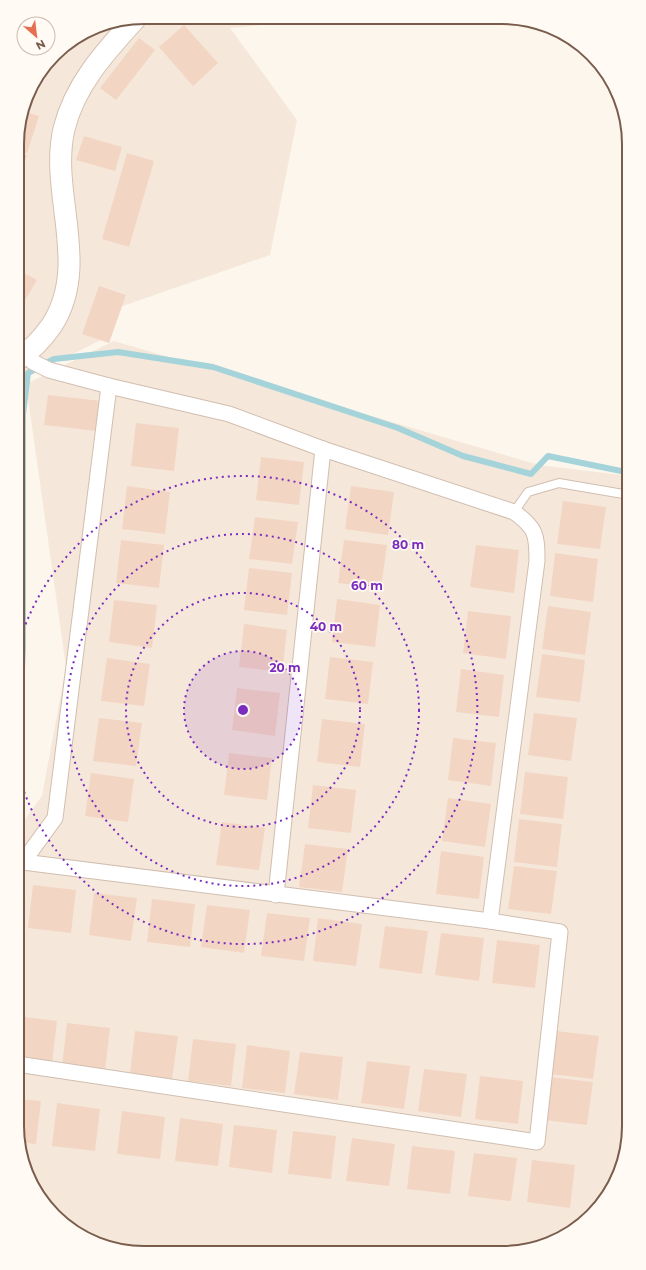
<svg xmlns="http://www.w3.org/2000/svg" width="646" height="1270" viewBox="0 0 646 1270" font-family="Montserrat,sans-serif">
	<style>
		.residential { fill: #f5e8da }
		.lines { fill: none; stroke-linecap: round; stroke-linejoin: round }
		.stream { stroke: #a5d3da; stroke-width: 6 }
		.building { fill: #f3d5c3 }
		.lane-casing { stroke: #d1beb0; stroke-width: 10 }
		.street-casing { stroke: #d1beb0; stroke-width: 17 }
		.secondary-casing { stroke: #d6c0b0; stroke-width: 23 }
		.lane { stroke: #fff; stroke-width: 8 }
		.street { stroke: #fff; stroke-width: 15 }
		.secondary { stroke: #fff; stroke-width: 21 }
		.ring { fill: none; stroke: #7b2cbf; stroke-width: 2; stroke-dasharray: 2 4 }
		.rim { fill: none; stroke: #7a5c4d; stroke-width: 2 }
		.centre { fill: #7b2cbf; stroke: #fffaf3; stroke-width: 2 }
		.ring-label { font-size: 12px; text-anchor: middle; font-weight: bold; fill: #7b2cbf; stroke: #fffaf3; stroke-width: 3.5; stroke-linejoin: round; paint-order: stroke }
	</style>
	<rect width="100%" height="100%" fill="#fdf6ec"/>
	<g class="residential">
		<path d="M 144,17 L 340,18 L 230,28 L 297,120 L 270,255 L 120,307 L 111,335 L 18,381 L 18,127 L 30,87 L 60,49 L 95,27 Z"/>
		<path d="M 114,341 L 539,465 L 629,476 L 629,630 L 624,641 L 629,670 L 629,1135 L 619,1175 L 603,1204 L 573,1232 L 543,1246 L 502,1253 L 127,1252 L 88,1240 L 60,1222 L 24,1167 L 17,1126 L 17,830 L 42,796 L 66,667 L 26,384 Z"/>
	</g>
	<g class="lines">
		<path class="stream" d="M 17,769 L 23,649 L 23,414 L 28,373 L 54,359 L 118,352 L 213,367 L 398,428 L 463,456 L 531,474 L 548,456 L 621,471 L 629,471"/>
	</g>
	<g class="building">
		<path d="M 184,25 L 218,63 L 193,86 L 159,47 Z"/>
		<path d="M 139,38 L 155,50 L 116,100 L 100,88 Z"/>
		<path d="M 23,111 L 39,116 L 27,153 L 18,150 L 18,127 Z"/>
		<path d="M 84,136 L 122,147 L 115,171 L 76,160 Z"/>
		<path d="M 18,153 L 27,155 L 18,186 Z"/>
		<path d="M 127,153 L 154,161 L 129,247 L 102,239 Z"/>
		<path d="M 22,272 L 37,280 L 18,312 L 18,278 Z"/>
		<path d="M 99,286 L 126,295 L 109,343 L 82,334 Z"/>
		<path d="M 48,395 L 101,401 L 97,431 L 44,425 Z"/>
		<path d="M 136,423 L 179,428 L 174,471 L 131,466 Z"/>
		<path d="M 261,457 L 304,462 L 299,505 L 256,500 Z"/>
		<path d="M 127,486 L 170,492 L 165,534 L 122,529 Z"/>
		<path d="M 351,486 L 394,492 L 388,535 L 345,529 Z"/>
		<path d="M 563,501 L 606,507 L 600,549 L 557,544 Z"/>
		<path d="M 255,517 L 298,522 L 292,564 L 249,559 Z"/>
		<path d="M 121,540 L 164,545 L 159,588 L 116,583 Z"/>
		<path d="M 344,540 L 387,545 L 381,588 L 338,583 Z"/>
		<path d="M 476,545 L 519,550 L 514,593 L 470,587 Z"/>
		<path d="M 555,553 L 598,559 L 593,602 L 550,596 Z"/>
		<path d="M 249,568 L 292,573 L 287,615 L 244,610 Z"/>
		<path d="M 337,599 L 380,605 L 375,647 L 332,642 Z"/>
		<path d="M 114,600 L 157,605 L 152,648 L 109,642 Z"/>
		<path d="M 548,606 L 591,612 L 585,655 L 542,649 Z"/>
		<path d="M 468,611 L 511,616 L 506,659 L 463,653 Z"/>
		<path d="M 244,624 L 287,630 L 282,672 L 239,667 Z"/>
		<path d="M 542,654 L 585,660 L 580,702 L 536,697 Z"/>
		<path d="M 330,657 L 373,662 L 368,704 L 325,699 Z"/>
		<path d="M 107,658 L 150,664 L 144,706 L 101,701 Z"/>
		<path d="M 461,669 L 504,675 L 499,717 L 456,712 Z"/>
		<path d="M 237,688 L 280,693 L 275,736 L 232,730 Z"/>
		<path d="M 534,713 L 577,718 L 571,761 L 528,755 Z"/>
		<path d="M 99,718 L 142,723 L 136,766 L 93,761 Z"/>
		<path d="M 322,719 L 365,724 L 360,767 L 317,762 Z"/>
		<path d="M 453,738 L 496,743 L 491,786 L 448,780 Z"/>
		<path d="M 229,753 L 272,758 L 267,800 L 224,795 Z"/>
		<path d="M 525,772 L 568,777 L 563,819 L 520,814 Z"/>
		<path d="M 91,773 L 134,779 L 128,822 L 85,816 Z"/>
		<path d="M 313,785 L 356,790 L 351,833 L 308,828 Z"/>
		<path d="M 448,798 L 491,804 L 485,847 L 442,841 Z"/>
		<path d="M 519,819 L 562,824 L 557,867 L 514,862 Z"/>
		<path d="M 222,822 L 265,828 L 259,870 L 216,865 Z"/>
		<path d="M 305,844 L 348,849 L 342,892 L 299,887 Z"/>
		<path d="M 441,851 L 484,857 L 479,899 L 436,894 Z"/>
		<path d="M 514,866 L 557,871 L 551,914 L 508,909 Z"/>
		<path d="M 33,885 L 76,890 L 71,933 L 28,928 Z"/>
		<path d="M 94,893 L 137,898 L 131,941 L 89,935 Z"/>
		<path d="M 152,899 L 195,904 L 190,947 L 147,942 Z"/>
		<path d="M 207,905 L 250,910 L 244,953 L 201,947 Z"/>
		<path d="M 267,913 L 310,918 L 304,961 L 261,956 Z"/>
		<path d="M 318,918 L 362,924 L 356,966 L 313,961 Z"/>
		<path d="M 385,926 L 428,931 L 422,974 L 379,968 Z"/>
		<path d="M 441,933 L 484,938 L 479,981 L 435,975 Z"/>
		<path d="M 497,940 L 540,945 L 535,988 L 492,983 Z"/>
		<path d="M 17,1016 L 57,1021 L 52,1064 L 17,1059 Z"/>
		<path d="M 67,1023 L 110,1028 L 105,1071 L 62,1066 Z"/>
		<path d="M 135,1031 L 178,1036 L 172,1079 L 130,1074 Z"/>
		<path d="M 556,1031 L 599,1036 L 593,1079 L 550,1074 Z"/>
		<path d="M 193,1039 L 236,1044 L 231,1086 L 188,1081 Z"/>
		<path d="M 247,1045 L 290,1051 L 285,1093 L 242,1088 Z"/>
		<path d="M 300,1052 L 343,1057 L 338,1100 L 294,1094 Z"/>
		<path d="M 367,1061 L 410,1066 L 404,1109 L 361,1103 Z"/>
		<path d="M 424,1069 L 467,1074 L 461,1117 L 418,1111 Z"/>
		<path d="M 480,1076 L 523,1081 L 518,1124 L 475,1119 Z"/>
		<path d="M 550,1077 L 593,1082 L 587,1125 L 544,1120 Z"/>
		<path d="M 17,1099 L 41,1101 L 36,1144 L 20,1142 L 17,1126 Z"/>
		<path d="M 57,1103 L 100,1109 L 95,1151 L 52,1146 Z"/>
		<path d="M 122,1111 L 165,1117 L 160,1159 L 117,1154 Z"/>
		<path d="M 180,1118 L 223,1124 L 218,1166 L 175,1161 Z"/>
		<path d="M 234,1125 L 277,1130 L 272,1173 L 229,1167 Z"/>
		<path d="M 293,1131 L 336,1136 L 331,1179 L 288,1174 Z"/>
		<path d="M 352,1138 L 395,1144 L 389,1186 L 346,1181 Z"/>
		<path d="M 412,1146 L 455,1151 L 450,1194 L 407,1189 Z"/>
		<path d="M 474,1153 L 517,1158 L 511,1201 L 468,1196 Z"/>
		<path d="M 532,1160 L 575,1165 L 570,1208 L 527,1202 Z"/>
		<path d="M 97,1240 L 140,1246 L 139,1252 L 127,1252 L 96,1243 Z"/>
		<path d="M 161,1248 L 187,1251 L 187,1252 L 160,1252 Z"/>
	</g>
	<g class="lines">
		<g class="lane-casing">
			<path id="lane" d="M 514,512 L 528,492 L 559,483 L 629,495"/>
		</g>
		<g class="street-casing">
			<g id="street">
				<path d="M 26,353 L 33,362 L 49,370 L 109,386 L 229,414 L 323,449 L 514,512 C 536,528 537,534 537,561 L 490,921"/>
				<path d="M 17,867 L 23,862 L 55,818 L 109,386"/>
				<path d="M 276,895 L 323,449"/>
				<path d="M 17,1064 L 537,1142 L 560,932 L 490,921 L 23,862"/>
			</g>
		</g>
		<g class="secondary-casing">
			<path id="secondary" d="M 18,359 C 32,350 43,338 52,325 C 91,264 49,193 64,129 C 75,84 106,51 136,18"/>
		</g>
		<use href="#lane" class="lane"/>
		<use href="#street" class="street"/>
		<use href="#secondary" class="secondary"/>
	</g>
	<circle cx="243" cy="710" r="59" fill="#7b2cbf" fill-opacity=".12"/>
	<g class="ring">
		<circle cx="243" cy="710" r="59"/>
		<circle cx="243" cy="710" r="117"/>
		<circle cx="243" cy="710" r="176"/>
		<path d="M18 647A234 234 0 1 1 18 773"/>
	</g>
	<path d="M0 0H646V1270H0ZM144 24H502A120 120 0 0 1 622 144V1126A120 120 0 0 1 502 1246H144A120 120 0 0 1 24 1126V144A120 120 0 0 1 144 24Z" fill="#fffaf3" fill-rule="evenodd"/>
	<path class="rim" d="M144 24H502A120 120 0 0 1 622 144V1126A120 120 0 0 1 502 1246H144A120 120 0 0 1 24 1126V144A120 120 0 0 1 144 24Z"/>
	<circle cx="243" cy="710" r="6" class="centre"/>
	<g class="ring-label">
		<text x="408" y="549">80 m</text>
		<text x="367" y="590">60 m</text>
		<text x="326" y="631">40 m</text>
		<text x="285" y="672">20 m</text>
	</g>
	<g transform="translate(36 36) rotate(152)"><circle r="19" fill="#fffaf3" stroke="#cabbb1"/>
	<path d="M0-3L7 15L0 10L-7 15Z" fill="#e76f51"/>
	<text y="-6" font-size="11" font-weight="bold" text-anchor="middle" fill="#7a5c4d">N</text>
	</g>
</svg>
